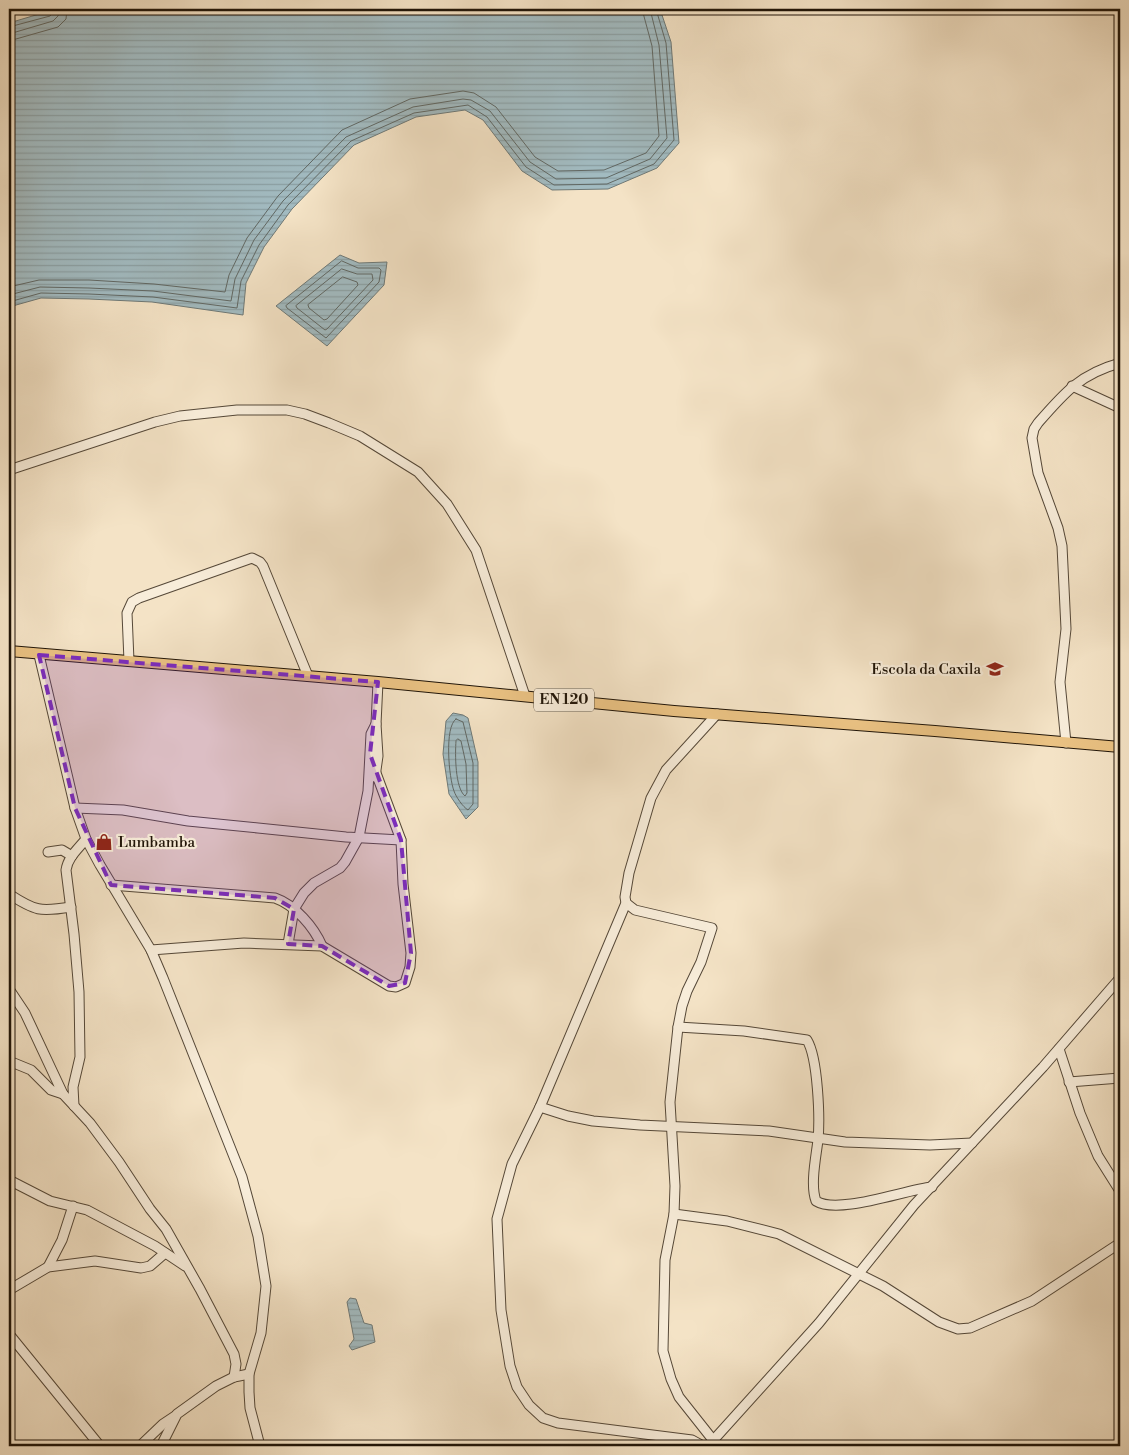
<svg xmlns="http://www.w3.org/2000/svg" width="1129" height="1455" viewBox="0 0 1129 1455" font-family="'Libre Bodoni',serif">
	<style>
		.water { fill: url(#water-rules); stroke: #6e7977 }
		.lines { fill: none; stroke-linecap: round; stroke-linejoin: round }
		.shore { stroke: #616864; stroke-width: 1 }
		.minor-casing { stroke: #554838; stroke-width: 11 }
		.major-casing { stroke: #201508; stroke-width: 12 }
		.minor { stroke: #f8edda; stroke-width: 9 }
		.major { stroke: #eac283; stroke-width: 10 }
		.marked { fill: #7b2cbf; fill-opacity: 0.2; stroke: #7b2cbf; stroke-width: 4; stroke-dasharray: 10 6; stroke-linejoin: round }
		.labels { text-anchor: middle; dominant-baseline: central; stroke-width: 4.5; stroke-linejoin: round; paint-order: stroke }
		.shield { fill: #f8edda; stroke: #615647; stroke-width: 1 }
		.shield-label { font-size: 14px; font-weight: bold; fill: #201508 }
		.poi-label { font-size: 15px; fill: #201508; stroke: #f8edda; text-anchor: end }
	</style>
	<defs>
		<pattern id="water-rules" width="6" height="5" patternUnits="userSpaceOnUse" patternTransform="scale(1.25)"><rect width="6" height="5" fill="#a2bbc1"/><path d="M0 2.5h6" fill="none" stroke="#8ba0a4"/></pattern>
	</defs>
	<rect width="100%" height="100%" fill="#f4e3c6"/>
	<filter id="stains"><feTurbulence type="fractalNoise" baseFrequency=".004" numOctaves="4"/><feColorMatrix values="0 0 0 0 .2 0 0 0 0 .09 0 0 0 0 .02 0 0 0 .5 -.17"/></filter>
	<radialGradient id="worn" r=".72"><stop offset=".6" stop-color="#630" stop-opacity="0"/><stop offset="1" stop-color="#630" stop-opacity=".3"/></radialGradient>
	<g class="water">
		<path d="M 56,9 L 660,9 L 671,42 L 679,143 L 657,168 L 608,189 L 552,190 L 522,171 L 483,120 L 465,110 L 416,117 L 354,145 L 292,209 L 264,247 L 246,283 L 243,315 L 152,302 L 89,299 L 41,298 L 9,307 L 9,23 Z"/>
		<path d="M 340,255 L 359,263 L 387,262 L 384,285 L 327,346 L 276,306 Z"/>
		<path d="M 453,713 L 463,715 L 468,718 L 478,762 L 478,807 L 466,819 L 449,794 L 443,754 L 446,721 Z"/>
		<path d="M 350,1298 L 356,1299 L 364,1323 L 372,1325 L 375,1342 L 352,1350 L 349,1346 L 354,1339 L 347,1302 Z"/>
	</g>
	<g class="lines">
		<g class="shore">
			<path d="M 9,27 L 50,16 L 53,13 L 54,9"/>
			<path d="M 9,34 L 53,21 L 58,16 L 60,9"/>
			<path d="M 9,41 L 58,27 L 66,19 L 67,9"/>
			<path d="M 342,261 L 358,268 L 379,268 L 381,270 L 379,282 L 326,338 L 287,308 L 286,306 Z"/>
			<path d="M 342,269 L 357,274 L 372,274 L 373,280 L 327,329 L 325,330 L 297,308 L 296,306 Z"/>
			<path d="M 343,277 L 357,282 L 358,285 L 327,319 L 324,320 L 309,308 L 308,305 Z"/>
			<path d="M 9,287 L 39,280 L 89,280 L 154,284 L 225,292 L 229,275 L 247,238 L 278,196 L 342,130 L 410,99 L 463,91 L 474,93 L 496,107 L 535,157 L 558,171 L 604,170 L 646,153 L 659,136 L 652,46 L 642,9"/>
			<path d="M 9,295 L 40,287 L 89,288 L 153,291 L 231,301 L 235,279 L 254,240 L 283,201 L 346,137 L 413,107 L 463,99 L 471,100 L 490,111 L 530,162 L 556,179 L 606,178 L 650,159 L 667,138 L 659,45 L 650,9"/>
			<path d="M 9,302 L 41,293 L 89,294 L 153,297 L 237,308 L 241,281 L 259,245 L 288,205 L 351,141 L 414,113 L 468,105 L 487,117 L 526,167 L 554,185 L 607,184 L 654,164 L 674,140 L 666,43 L 656,9"/>
			<path d="M 456,719 L 463,722 L 473,763 L 473,804 L 468,810 C 463,807 456,797 454,791 C 449,778 444,727 456,719 Z"/>
			<path d="M 458,739 L 461,741 L 466,764 L 467,793 L 465,796 C 455,788 455,754 456,741 Z"/>
		</g>
		<g class="minor-casing">
			<g id="minor">
				<path d="M 1072,386 L 1120,408"/>
				<path d="M 9,470 L 155,422 L 180,416 L 237,410 L 287,410 L 305,414 L 329,423 L 360,436 L 418,472 L 447,504 L 476,550 L 525,696"/>
				<path d="M 39,655 L 75,808 L 86,839 L 100,865 L 151,950 L 163,978 L 242,1177 L 258,1236 L 266,1286 L 261,1333 L 249,1374 L 249,1392 L 250,1408 L 260,1446"/>
				<path d="M 129,661 L 127,613 L 132,602 L 139,598 L 252,558 L 260,562 L 263,566 L 308,676"/>
				<path d="M 1066,743 L 1060,682 L 1066,629 L 1062,546 L 1058,528 L 1038,473 L 1032,438 L 1034,429 L 1038,423 C 1064,393 1080,374 1120,363"/>
				<path d="M 375,777 L 378,756 L 376,724 L 378,682"/>
				<path d="M 75,808 L 123,810 L 188,821 L 258,828 L 346,837 L 401,840"/>
				<path d="M 48,852 L 62,850 L 72,856"/>
				<path d="M 111,885 L 275,898 C 295,905 314,927 322,946"/>
				<path d="M 9,894 C 35,911 40,912 71,907"/>
				<path d="M 626,903 L 635,910 L 712,928 L 701,962 L 687,991 L 682,1006 L 678,1027 L 670,1102 L 675,1186 L 674,1214 L 665,1260 L 663,1351 L 671,1379 L 679,1397 L 713,1440"/>
				<path d="M 288,944 L 294,909 L 304,893 L 314,883 L 340,868 L 345,862 L 359,837 L 368,791 L 371,734 L 376,724"/>
				<path d="M 151,950 L 244,943 L 322,946 L 389,986 L 396,987 L 405,983 L 410,967 L 411,953 L 403,884 L 401,840 L 376,773"/>
				<path d="M 9,989 L 25,1013 L 63,1094"/>
				<path d="M 678,1027 L 744,1031 L 807,1040 C 818,1058 820,1118 818,1140 C 816,1157 810,1185 816,1201 C 838,1215 904,1190 932,1187"/>
				<path d="M 1059,1049 L 1080,1113 L 1098,1156 L 1120,1191"/>
				<path d="M 9,1061 L 31,1070 L 51,1090 L 63,1094 L 90,1123 L 119,1162 L 150,1209 L 166,1229 L 200,1289 L 234,1354 L 236,1364 L 234,1377"/>
				<path d="M 1069,1082 L 1120,1078"/>
				<path d="M 74,1106 L 73,1087 L 80,1057 L 79,992 L 74,934 L 66,870 C 68,857 78,849 86,839"/>
				<path d="M 540,1107 L 568,1116 L 593,1121 L 640,1125 L 769,1131 L 845,1142 L 930,1145 L 972,1143"/>
				<path d="M 9,1180 L 50,1201 L 87,1210 L 155,1246 L 185,1266"/>
				<path d="M 674,1214 L 727,1221 L 779,1234 L 883,1286 L 939,1322 L 958,1329 L 970,1328 L 1032,1301 L 1120,1243"/>
				<path d="M 48,1267 L 62,1240 L 73,1206"/>
				<path d="M 9,1290 L 48,1267 L 95,1261 L 141,1268 L 150,1266 L 165,1253"/>
				<path d="M 9,1334 L 100,1446"/>
				<path d="M 709,1445 L 819,1323 L 914,1205 L 1043,1067 L 1120,978"/>
				<path d="M 140,1446 L 163,1424 L 175,1416"/>
				<path d="M 161,1446 L 177,1414 L 216,1386 L 234,1377 L 249,1374"/>
				<path d="M 703,1446 L 692,1440 L 558,1423 L 543,1418 L 529,1405 L 517,1387 L 510,1366 L 501,1310 L 497,1219 L 512,1164 L 540,1107 L 626,903 L 625,897 L 629,873 L 651,798 L 666,770 L 717,714"/>
			</g>
		</g>
		<g class="major-casing">
			<path id="major" d="M 9,651 L 378,682 L 674,711 L 935,731 L 1120,747"/>
		</g>
		<use href="#minor" class="minor"/>
		<use href="#major" class="major"/>
	</g>
	<path class="marked" d="M 39,655 L 378,682 L 370,754 L 401,840 L 411,953 L 405,983 L 389,986 L 322,946 L 288,944 L 294,909 L 275,898 L 111,885 L 75,808 Z"/>
	<defs>
		<g id="school-bare" transform="scale(1.35)"><path d="M0-5L7-2L0 1L-7-2ZM-4 1L0 2.5L4 1V4Q0 6-4 4Z" fill="#8f2418" stroke="#f8edda" stroke-width="2.5" paint-order="stroke"/></g>
		<g id="shop-bare" transform="scale(1.35)"><path d="M-5-2.5h2.3a2.7 3.5 0 0 1 5.4 0H5L5.5 6h-11ZM-1.5-2.5h3a1.5 2.3 0 0 0-3 0Z" fill="#8f2418" stroke="#f8edda" stroke-width="2.5" paint-order="stroke"/></g>
	</defs>
	<g fill-rule="evenodd">
		<use href="#school-bare" x="995" y="669"/>
		<use href="#shop-bare" x="104" y="842"/>
	</g>
	<g class="labels">
		<rect class="shield" x="534" y="688.5" width="60" height="23" rx="4"/>
		<g class="shield-label">
			<text x="564" y="700">EN 120</text>
		</g>
		<g class="poi-label">
			<text x="981" y="669">Escola da Caxila</text>
			<text x="118" y="842" text-anchor="start">Lumbamba</text>
		</g>
	</g>
	<rect width="1129" height="1455" fill="none" stroke="#f4e3c6" stroke-width="30"/>
	<rect x="10" y="10" width="1109" height="1435" fill="none" stroke="#201508" stroke-width="2.5"/>
	<rect x="15" y="15" width="1099" height="1425" fill="none" stroke="#201508"/>
	<rect width="100%" height="100%" filter="url(#stains)"/>
	<rect width="100%" height="100%" fill="url(#worn)"/>
</svg>
